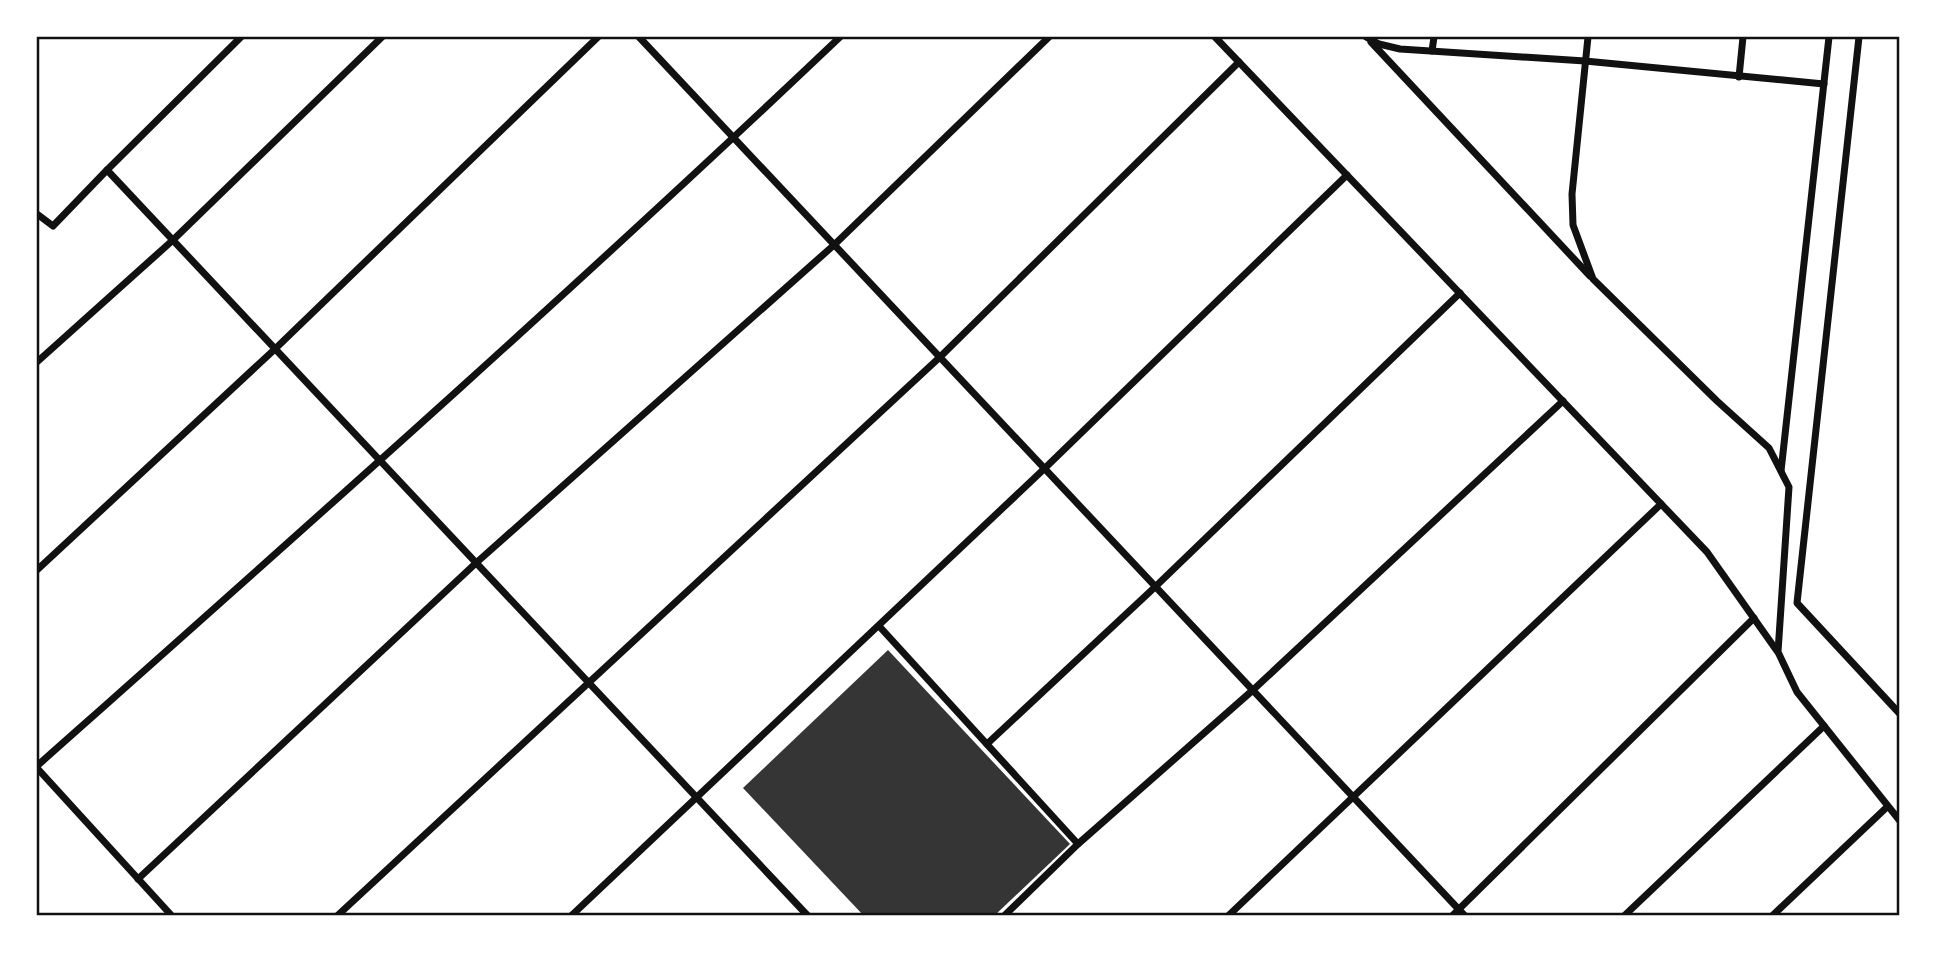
<svg xmlns="http://www.w3.org/2000/svg" width="1937" height="953" viewBox="0 0 1937 953" font-family="Commissioner,sans-serif">
	<style>
		.building { fill: #353535 }
		.lines { fill: none; stroke-linecap: round; stroke-linejoin: round }
		.minor { stroke: #111; stroke-width: 7 }
		.neatline { fill: none; stroke: #111; stroke-width: 2.5 }
	</style>
	<rect width="100%" height="100%" fill="#fff"/>
	<path class="building" d="M 888,650 L 1070,844 L 994,916 L 864,916 L 743,788 Z"/>
	<g class="lines">
		<g class="minor">
			<path d="M 241,37 L 107,170 L 808,916"/>
			<path d="M 639,37 L 1465,916"/>
			<path d="M 1215,37 L 1707,552 L 1777,651"/>
			<path d="M 1366,37 L 1379,44 L 1400,49 L 1585,61 L 1824,84"/>
			<path d="M 1588,37 L 1572,194 L 1573,225 L 1593,279 L 1717,401 L 1769,448 L 1789,487 L 1778,652 L 1797,692 L 1900,821"/>
			<path d="M 1859,37 L 1797,603 L 1900,714"/>
			<path d="M 1371,42 L 1590,276"/>
			<path d="M 1432,51 L 1434,37"/>
			<path d="M 1739,77 L 1743,37"/>
			<path d="M 37,214 L 53,226 L 107,170"/>
			<path d="M 37,362 L 173,240 L 382,37"/>
			<path d="M 1781,471 L 1829,37"/>
			<path d="M 37,570 L 275,349 L 598,37"/>
			<path d="M 879,626 L 1078,844"/>
			<path d="M 987,744 L 1155,587 L 1460,293"/>
			<path d="M 37,766 C 307,526 578,286 840,37"/>
			<path d="M 37,768 L 172,916"/>
			<path d="M 138,879 L 476,563 L 834,245 L 1049,37"/>
			<path d="M 337,916 L 940,357 L 1239,62"/>
			<path d="M 571,916 L 1044,469 L 1347,175"/>
			<path d="M 1004,916 L 1078,844 L 1253,690 L 1563,401"/>
			<path d="M 1228,916 L 1661,504"/>
			<path d="M 1452,916 L 1754,618"/>
			<path d="M 1624,916 L 1824,726"/>
			<path d="M 1772,916 L 1887,807"/>
		</g>
	</g>
	<rect width="1937" height="953" fill="none" stroke="#ffffff" stroke-width="77"/>
	<rect x="38" y="38" width="1860" height="876" class="neatline"/>
</svg>
